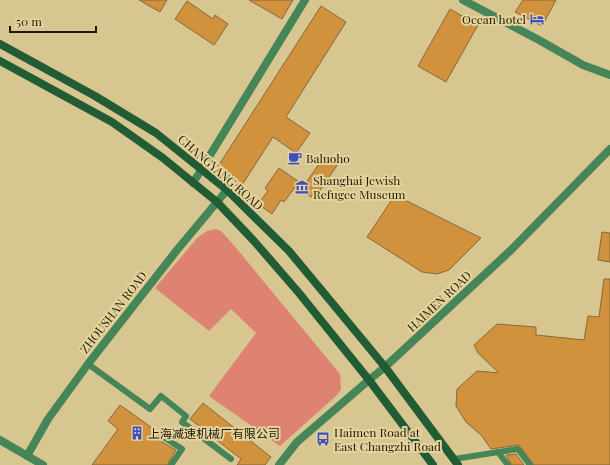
<svg xmlns="http://www.w3.org/2000/svg" width="610" height="465" viewBox="0 0 610 465" font-family="'Playfair Display','Noto Sans SC',serif">
	<style>
		.green { fill: #de8371 }
		.building { fill: #d0923d; stroke: #89673c }
		.lines { fill: none; stroke-linecap: round; stroke-linejoin: round }
		.service { stroke: #458558; stroke-width: 6 }
		.minor { stroke: #458558; stroke-width: 8 }
		.tertiary { stroke: #458558; stroke-width: 8 }
		.secondary { stroke: #225c35; stroke-width: 8 }
		.labels { text-anchor: middle; dominant-baseline: central; stroke-width: 4; stroke-linejoin: round; paint-order: stroke }
		.poi-label { font-size: 12px; fill: #1f1904; stroke: #e5d39d; text-anchor: start }
		.street-label { font-size: 12px; fill: #1f1904; stroke: #e5d39d }
	</style>
	<rect width="100%" height="100%" fill="#d8c690"/>
	<path class="green" d="M 216,229 L 221,231 L 232,243 L 340,374 L 341,389 L 337,395 L 280,446 L 209,396 L 256,333 L 231,309 L 209,331 L 155,288 L 198,237 L 207,231 Z"/>
	<g class="building">
		<path d="M 139,0 L 167,0 L 160,12 Z"/>
		<path d="M 249,0 L 293,0 L 282,19 Z"/>
		<path d="M 523,0 L 556,0 L 542,26 L 515,12 Z"/>
		<path d="M 187,1 L 213,19 L 215,15 L 228,24 L 214,45 L 175,19 Z"/>
		<path d="M 321,6 L 346,22 L 286,117 L 310,133 L 296,153 L 273,137 L 240,188 L 215,171 Z"/>
		<path d="M 450,9 L 478,25 L 446,82 L 418,66 Z"/>
		<path d="M 325,155 L 338,164 L 314,199 L 301,190 Z"/>
		<path d="M 279,168 L 299,182 L 284,202 L 281,200 L 272,214 L 258,204 L 268,191 L 265,188 Z"/>
		<path d="M 395,195 L 481,238 L 449,270 L 437,274 L 422,272 L 367,237 Z"/>
		<path d="M 602,232 L 610,233 L 610,262 L 598,260 Z"/>
		<path d="M 604,279 L 610,279 L 610,465 L 534,465 L 519,445 L 491,449 L 482,436 L 466,422 L 456,406 L 457,389 L 477,371 L 499,373 L 478,353 L 474,345 L 497,324 L 536,327 L 536,335 L 584,340 L 588,316 L 599,317 Z"/>
		<path d="M 203,403 L 271,457 L 265,465 L 237,465 L 241,459 L 190,419 Z"/>
		<path d="M 120,405 L 162,435 L 161,438 L 162,442 L 176,450 L 167,465 L 92,465 L 118,429 L 108,421 Z"/>
		<path d="M 516,454 L 524,465 L 512,465 L 506,455 Z"/>
	</g>
	<g class="lines">
		<g class="service">
			<path d="M 88,364 L 150,409 L 161,396 L 186,416 L 182,422 L 231,459"/>
			<path d="M 165,438 L 182,449 L 171,465"/>
			<path d="M 498,452 L 508,465"/>
			<path d="M 454,459 L 518,449 L 530,465"/>
		</g>
		<g class="minor">
			<path d="M 463,0 L 539,40 L 583,65 L 610,75"/>
			<path d="M 193,183 L 305,0"/>
			<path d="M 0,440 L 43,465"/>
			<path d="M 27,456 L 48,419 L 88,364 L 177,250 L 227,190"/>
			<path d="M 279,465 L 297,442 L 369,380"/>
		</g>
		<path class="tertiary" d="M 369,380 L 385,367 L 511,250 L 610,149"/>
		<g class="secondary">
			<path d="M 0,44 L 95,96 L 156,133 L 227,190 L 289,251 L 333,304 L 385,367 L 458,465"/>
			<path d="M 0,61 L 112,122 L 163,158 L 217,202 L 254,241 L 299,293 L 369,380 L 433,465"/>
		</g>
	</g>
	<defs>
		<g id="hotel-bare" transform="scale(1.08)"><path d="M-6-4.5h1.5V1H6V5H4.5V3h-9V5H-6ZM-4 0a1.8 1.8 0 1 1 3.6 0ZM.5 0V-2.5h3Q6-2.5 6 0Z" fill="#3d4ec1" stroke="#e5d39d" stroke-width="2.5" paint-order="stroke"/></g>
		<g id="cafe-bare" transform="scale(1.08)"><path d="M-5.5-4.5H6V0H3Q3 3.5 0 3.5H-2.5Q-5.5 3.5-5.5 0ZM3-3.2v2h1.7v-2ZM-6 4.5H4V6H-6Z" fill="#3d4ec1" stroke="#e5d39d" stroke-width="2.5" paint-order="stroke"/></g>
		<g id="museum-bare" transform="scale(1.08)"><path d="M0-6L6-3V-2H-6V-3ZM-5-1h2V3h-2ZM-1-1h2V3h-2ZM3-1h2V3H3ZM-6 4H6V6H-6Z" fill="#3d4ec1" stroke="#e5d39d" stroke-width="2.5" paint-order="stroke"/></g>
		<g id="building-bare" transform="scale(1.08)"><path d="M-4-6H4V6H1V3H-1V6H-4ZM-2.5-4.3h1.7v1.8h-1.7ZM.8-4.3h1.7v1.8H.8ZM-2.5-1h1.7V.8h-1.7ZM.8-1h1.7V.8H.8Z" fill="#3d4ec1" stroke="#e5d39d" stroke-width="2.5" paint-order="stroke"/></g>
		<g id="bus-bare" transform="scale(1.08)"><path d="M-5-6H5V4H4V6H2V4H-2V6H-4V4H-5ZM-3.5-4V0h7V-4ZM-3.5 1.2v1.5H-2V1.2ZM2 1.2v1.5H3.5V1.2Z" fill="#3d4ec1" stroke="#e5d39d" stroke-width="2.5" paint-order="stroke"/></g>
	</defs>
	<g fill-rule="evenodd">
		<use href="#hotel-bare" x="537" y="19"/>
		<use href="#cafe-bare" x="295" y="158"/>
		<use href="#museum-bare" x="302" y="187"/>
		<use href="#building-bare" x="137" y="433"/>
		<use href="#bus-bare" x="323" y="439"/>
	</g>
	<g class="labels">
		<g class="poi-label">
			<text x="526" y="19" text-anchor="end">Ocean hotel</text>
			<text x="306" y="158">Baluoho</text>
			<text x="313" y="180">Shanghai Jewish<tspan x="313" dy="14">Refugee Museum</tspan></text>
			<text x="334" y="432">Haimen Road at<tspan x="334" dy="14">East Changzhi Road</tspan></text>
			<text x="148" y="433">上海减速机械厂有限公司</text>
		</g>
		<g class="street-label">
			<text transform="translate(221 172) rotate(41)">CHANGYANG ROAD</text>
			<text transform="translate(439 301) rotate(-43)">HAIMEN ROAD</text>
			<text transform="translate(113 312) rotate(-52)">ZHOUSHAN ROAD</text>
		</g>
	</g>
	<path d="M10 26v6h86v-6" fill="none" stroke="#1f1904" stroke-width="2"/>
	<text x="16" y="26" font-size="12" fill="#1f1904" stroke="#e5d39d" stroke-width="3" paint-order="stroke">50 m</text>
</svg>
